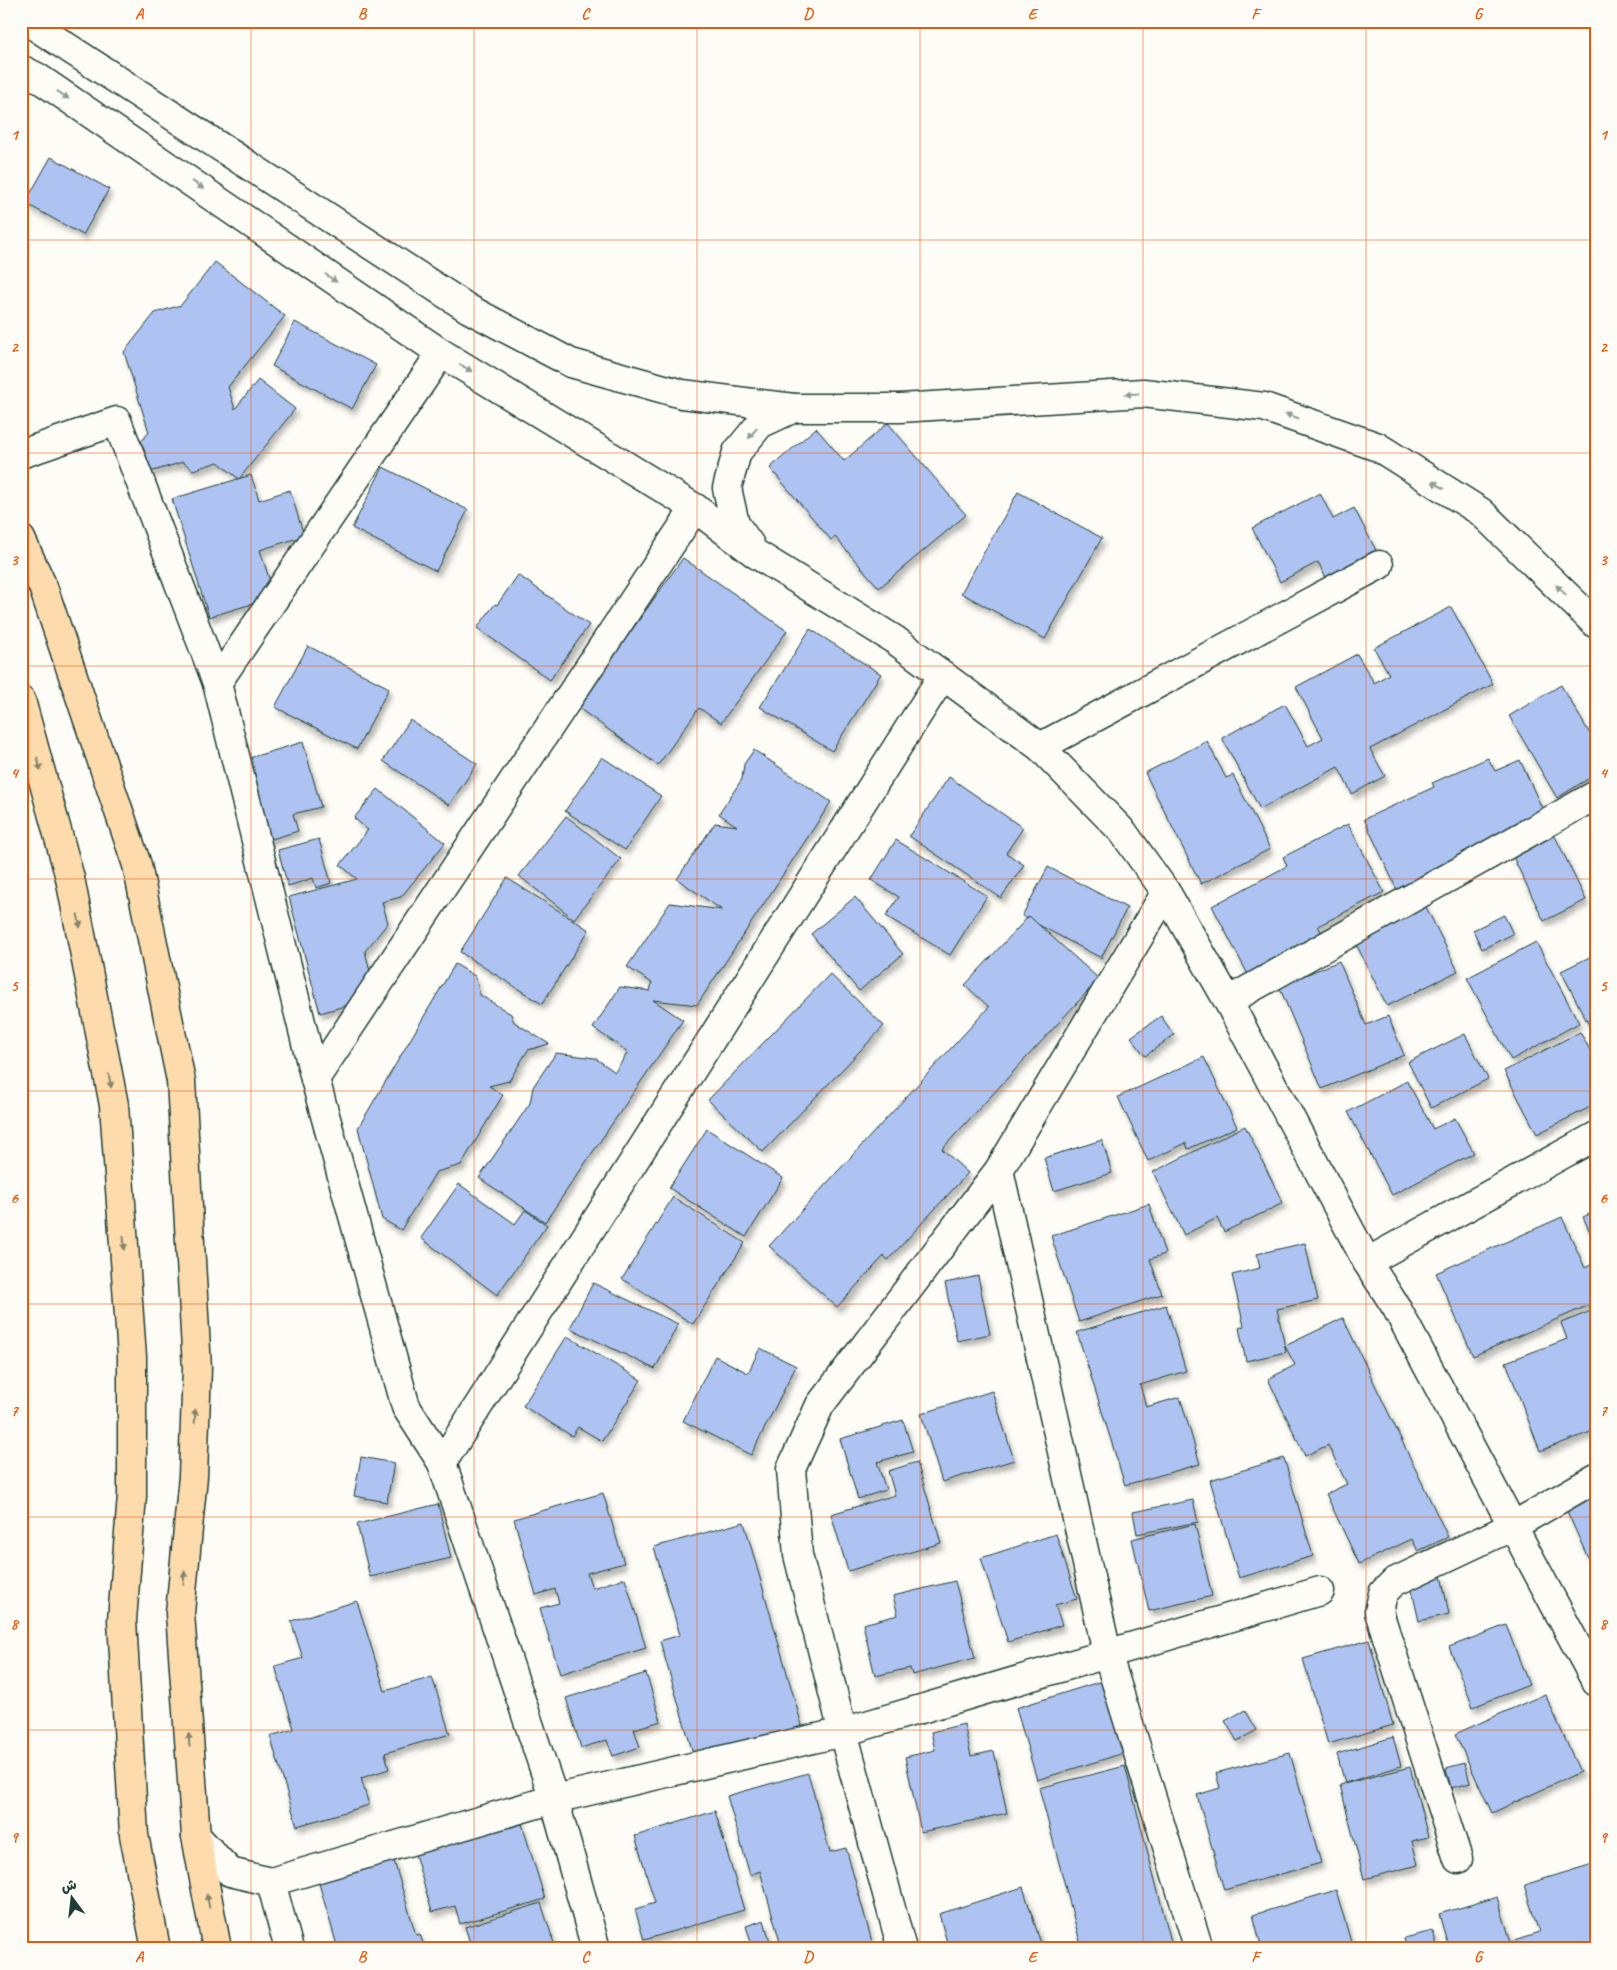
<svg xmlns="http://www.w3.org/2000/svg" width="1617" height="1970" viewBox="0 0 1617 1970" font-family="Caveat,'Playpen Sans Arabic',sans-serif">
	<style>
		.building { fill: #afc3f2; stroke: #1f3d34; filter: url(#shadow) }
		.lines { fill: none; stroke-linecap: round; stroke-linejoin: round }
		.minor-casing { stroke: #1f3d34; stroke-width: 31 }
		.secondary-casing { stroke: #1f3d34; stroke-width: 31 }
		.trunk-casing { stroke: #1f3d34; stroke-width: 31 }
		.minor { stroke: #fdfcf7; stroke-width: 28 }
		.secondary { stroke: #fdfcf7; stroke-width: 28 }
		.trunk { stroke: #fddbac; stroke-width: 28 }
		.oneway { fill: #8e9c96 }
		.oneway2 { fill: #83846a }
		.grid { fill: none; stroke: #e8590c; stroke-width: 1; stroke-opacity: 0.55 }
		.neatline { fill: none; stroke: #e8590c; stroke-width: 2 }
		.grid-label { font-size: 16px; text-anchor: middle; font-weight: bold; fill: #e8590c }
	</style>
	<defs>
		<filter id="shadow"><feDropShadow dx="3" dy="5.5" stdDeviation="2.5" flood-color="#0004"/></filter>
	</defs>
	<rect width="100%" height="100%" fill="#fdfcf7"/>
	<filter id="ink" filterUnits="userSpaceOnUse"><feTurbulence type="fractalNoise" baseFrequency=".02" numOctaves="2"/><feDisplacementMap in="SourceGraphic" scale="10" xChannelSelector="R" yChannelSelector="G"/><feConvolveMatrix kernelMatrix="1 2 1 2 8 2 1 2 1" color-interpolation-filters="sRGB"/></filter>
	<g filter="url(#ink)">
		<g class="building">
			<path d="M 51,157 L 109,189 L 83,235 L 25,203 Z"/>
			<path d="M 215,262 L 285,316 L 228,387 L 235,409 L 258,380 L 295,409 L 239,479 L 218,462 L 193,470 L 183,462 L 150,472 L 141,442 L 149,432 L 124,352 L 155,313 L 181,305 Z"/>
			<path d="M 295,322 L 376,365 L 352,409 L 272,366 Z"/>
			<path d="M 888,423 L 966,515 L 879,588 L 835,537 L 831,540 L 770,468 L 816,428 L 844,461 Z"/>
			<path d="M 383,467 L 468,510 L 436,571 L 352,528 Z"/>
			<path d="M 251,475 L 259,500 L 290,490 L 304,536 L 260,550 L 275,597 L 209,617 L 172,499 Z"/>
			<path d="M 1018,492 L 1102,538 L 1045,639 L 961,593 Z"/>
			<path d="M 1320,493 L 1333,519 L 1354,508 L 1378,554 L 1327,580 L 1318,562 L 1280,582 L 1252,528 Z"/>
			<path d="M 683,558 L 787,631 L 721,723 L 699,708 L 658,765 L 577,707 Z"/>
			<path d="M 518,575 L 589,625 L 550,680 L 477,628 L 495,604 L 497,605 Z"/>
			<path d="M 1451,607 L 1493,684 L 1370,749 L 1385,776 L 1352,794 L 1338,767 L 1260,809 L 1222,738 L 1285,704 L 1308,746 L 1323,738 L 1296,687 L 1357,654 L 1374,683 L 1389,674 L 1374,648 Z"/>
			<path d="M 810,629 L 881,674 L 832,751 L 760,707 Z"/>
			<path d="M 308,646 L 389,688 L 357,749 L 275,707 Z"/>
			<path d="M 1561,685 L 1596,744 L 1596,774 L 1557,798 L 1509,716 Z"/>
			<path d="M 410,720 L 477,764 L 449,805 L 383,761 Z"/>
			<path d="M 1207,741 L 1226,778 L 1233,775 L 1270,849 L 1201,884 L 1145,773 Z"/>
			<path d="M 303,742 L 321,807 L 293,814 L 298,831 L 262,842 L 239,761 Z"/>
			<path d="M 754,750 L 831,802 L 697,1005 L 653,1000 L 683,1020 L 545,1222 L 479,1178 L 530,1103 L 533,1087 L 556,1053 L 595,1058 L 615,1072 L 628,1052 L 593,1028 L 620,987 L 650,991 L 652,983 L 627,967 L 670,903 L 722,910 L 677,879 L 715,823 L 737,826 L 719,814 L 742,779 L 744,764 Z"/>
			<path d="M 602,757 L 661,796 L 625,850 L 565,811 Z"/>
			<path d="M 1488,758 L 1495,771 L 1520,760 L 1546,817 L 1398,892 L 1364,819 L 1434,787 L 1432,783 Z"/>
			<path d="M 949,777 L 1023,828 L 1006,853 L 1024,865 L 1001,898 L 909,836 Z"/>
			<path d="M 378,789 L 445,843 L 401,897 L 382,902 L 388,923 L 365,951 L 371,976 L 348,1005 L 320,1013 L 289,897 L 357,879 L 340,865 L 368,830 L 354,818 Z"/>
			<path d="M 566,816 L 621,859 L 574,919 L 519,876 Z"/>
			<path d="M 1348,824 L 1384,892 L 1318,926 L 1328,945 L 1253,984 L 1212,906 L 1287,866 L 1283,857 Z"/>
			<path d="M 1554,834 L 1586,900 L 1544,921 L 1512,855 Z"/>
			<path d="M 319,839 L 331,883 L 316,888 L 313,878 L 288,886 L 278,850 Z"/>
			<path d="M 896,840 L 987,896 L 950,955 L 886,916 L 899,897 L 871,880 Z"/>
			<path d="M 1048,867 L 1127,908 L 1101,958 L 1022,916 Z"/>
			<path d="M 507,878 L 589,930 L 542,1004 L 460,952 Z"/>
			<path d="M 855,897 L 903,954 L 859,991 L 811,934 Z"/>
			<path d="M 1423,901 L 1458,971 L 1387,1006 L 1352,936 Z"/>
			<path d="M 1504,915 L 1513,934 L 1482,949 L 1473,930 Z"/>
			<path d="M 1029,916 L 1099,979 L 942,1149 L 968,1173 L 888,1260 L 884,1256 L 837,1307 L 769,1246 L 989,1007 L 965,985 Z"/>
			<path d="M 1536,942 L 1579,1023 L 1511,1060 L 1467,978 Z"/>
			<path d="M 1596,954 L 1596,1039 L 1561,971 Z"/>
			<path d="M 1339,961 L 1366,1025 L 1388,1016 L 1404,1055 L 1322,1089 L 1279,986 Z"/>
			<path d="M 455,964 L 475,976 L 480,995 L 511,1014 L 514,1022 L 549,1044 L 528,1050 L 509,1081 L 489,1086 L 503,1095 L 461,1165 L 436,1172 L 401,1230 L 382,1219 L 358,1128 Z"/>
			<path d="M 830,974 L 884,1026 L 763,1152 L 708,1100 Z"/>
			<path d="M 1161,1016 L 1174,1035 L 1145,1056 L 1131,1037 Z"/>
			<path d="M 1580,1032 L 1596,1061 L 1596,1104 L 1537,1134 L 1504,1071 Z"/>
			<path d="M 1465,1034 L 1488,1079 L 1431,1108 L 1408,1062 Z"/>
			<path d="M 1204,1057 L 1237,1127 L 1188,1149 L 1186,1143 L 1148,1161 L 1118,1097 Z"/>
			<path d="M 1407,1081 L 1433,1129 L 1455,1118 L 1474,1153 L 1392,1195 L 1348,1112 Z"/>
			<path d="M 1245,1126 L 1283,1203 L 1224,1232 L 1217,1218 L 1184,1235 L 1153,1172 Z"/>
			<path d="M 707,1129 L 783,1178 L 746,1237 L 669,1188 Z"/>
			<path d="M 1102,1140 L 1112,1173 L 1054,1191 L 1044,1158 Z"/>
			<path d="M 459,1184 L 515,1224 L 525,1210 L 547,1225 L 497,1295 L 421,1238 Z"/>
			<path d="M 673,1197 L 745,1243 L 693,1324 L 622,1279 Z"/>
			<path d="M 1149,1204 L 1165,1254 L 1150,1259 L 1162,1294 L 1079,1322 L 1051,1236 Z"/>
			<path d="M 1596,1211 L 1596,1245 L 1583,1217 Z"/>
			<path d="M 1562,1217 L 1585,1268 L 1596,1262 L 1596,1302 L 1473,1356 L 1436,1273 Z"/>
			<path d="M 1305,1243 L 1318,1300 L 1277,1309 L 1286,1352 L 1246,1361 L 1239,1328 L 1244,1326 L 1232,1275 L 1260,1268 L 1257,1254 Z"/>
			<path d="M 978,1276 L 990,1334 L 957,1341 L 945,1283 Z"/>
			<path d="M 593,1283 L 678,1324 L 655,1369 L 570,1328 Z"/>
			<path d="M 1166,1305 L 1186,1371 L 1140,1385 L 1146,1407 L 1180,1397 L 1200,1464 L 1125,1485 L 1077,1332 Z"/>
			<path d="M 1596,1309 L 1596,1430 L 1540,1451 L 1506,1362 L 1567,1339 L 1561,1323 Z"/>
			<path d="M 1343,1318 L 1448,1537 L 1418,1551 L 1412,1539 L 1359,1564 L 1326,1494 L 1347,1484 L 1328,1445 L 1305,1456 L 1268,1379 L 1295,1365 L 1285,1346 Z"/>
			<path d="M 567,1336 L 641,1380 L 602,1441 L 578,1427 L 572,1436 L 523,1406 Z"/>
			<path d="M 760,1348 L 796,1366 L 751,1455 L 683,1421 L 715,1356 L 748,1373 Z"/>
			<path d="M 992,1391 L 1014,1460 L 942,1482 L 921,1414 Z"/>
			<path d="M 903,1420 L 913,1452 L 877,1462 L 886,1490 L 858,1499 L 840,1439 Z"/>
			<path d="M 361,1457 L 394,1463 L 387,1502 L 354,1496 Z"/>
			<path d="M 1284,1458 L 1313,1556 L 1239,1578 L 1210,1480 Z"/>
			<path d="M 917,1462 L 941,1543 L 848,1571 L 831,1514 L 895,1495 L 888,1471 Z"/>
			<path d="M 1596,1486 L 1596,1576 L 1562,1500 Z"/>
			<path d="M 603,1493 L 624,1563 L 587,1573 L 592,1588 L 625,1578 L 646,1648 L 560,1674 L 540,1608 L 559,1603 L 555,1589 L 536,1595 L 514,1519 Z"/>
			<path d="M 1193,1500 L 1198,1522 L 1137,1534 L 1133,1512 Z"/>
			<path d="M 438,1504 L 451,1558 L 370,1577 L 357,1524 Z"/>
			<path d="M 744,1522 L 803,1729 L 695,1760 L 660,1641 L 680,1635 L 654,1547 Z"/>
			<path d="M 1195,1524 L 1212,1596 L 1149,1611 L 1132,1539 Z"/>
			<path d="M 1056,1534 L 1077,1599 L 1055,1605 L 1062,1625 L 1008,1642 L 981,1558 Z"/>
			<path d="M 1441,1575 L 1449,1614 L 1419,1621 L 1410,1582 Z"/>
			<path d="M 955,1581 L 975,1658 L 912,1675 L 910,1668 L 875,1676 L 863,1624 L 898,1615 L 893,1596 Z"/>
			<path d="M 357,1601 L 385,1691 L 432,1677 L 450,1734 L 385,1753 L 389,1769 L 361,1778 L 369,1805 L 297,1826 L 270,1736 L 294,1729 L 275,1666 L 303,1658 L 291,1621 Z"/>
			<path d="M 1506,1625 L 1529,1685 L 1473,1707 L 1449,1647 Z"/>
			<path d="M 1369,1640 L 1393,1725 L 1328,1744 L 1303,1659 Z"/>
			<path d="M 646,1673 L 661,1721 L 634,1729 L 640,1747 L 613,1756 L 607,1740 L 581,1748 L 566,1698 Z"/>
			<path d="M 1102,1681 L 1124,1753 L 1037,1780 L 1016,1708 Z"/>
			<path d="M 1545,1694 L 1580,1772 L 1492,1813 L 1455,1734 Z"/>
			<path d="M 1245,1710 L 1257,1730 L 1237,1741 L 1225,1721 Z"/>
			<path d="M 964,1724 L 971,1756 L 994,1751 L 1007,1813 L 921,1832 L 905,1757 L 935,1750 L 931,1732 Z"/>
			<path d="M 1393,1737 L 1401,1766 L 1345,1783 L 1337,1754 Z"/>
			<path d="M 1290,1753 L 1321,1863 L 1224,1890 L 1197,1795 L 1220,1788 L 1216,1773 Z"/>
			<path d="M 1465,1763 L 1470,1783 L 1451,1788 L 1446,1768 Z"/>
			<path d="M 1125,1766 L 1173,1949 L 1082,1949 L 1039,1788 Z"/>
			<path d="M 1410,1767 L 1428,1837 L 1412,1841 L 1418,1865 L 1364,1879 L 1340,1785 Z"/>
			<path d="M 808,1773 L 830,1852 L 846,1848 L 874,1949 L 782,1949 L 760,1871 L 750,1875 L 727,1796 Z"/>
			<path d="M 715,1811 L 744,1910 L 644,1940 L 635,1909 L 655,1903 L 635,1836 Z"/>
			<path d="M 519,1814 L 545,1899 L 460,1924 L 455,1906 L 432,1912 L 408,1830 Z"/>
			<path d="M 391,1851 L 416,1935 L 420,1934 L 425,1949 L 338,1949 L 316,1873 Z"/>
			<path d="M 1596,1863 L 1596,1949 L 1562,1949 L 1561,1946 L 1553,1949 L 1449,1949 L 1439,1914 L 1497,1897 L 1511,1942 L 1539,1933 L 1524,1885 Z"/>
			<path d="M 1023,1887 L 1042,1947 L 949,1949 L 939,1914 Z"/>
			<path d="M 1336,1890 L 1353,1949 L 1262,1949 L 1253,1915 Z"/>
			<path d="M 541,1903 L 556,1949 L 472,1949 L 465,1927 Z"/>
			<path d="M 764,1920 L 772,1949 L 753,1949 L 746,1926 Z"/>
			<path d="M 1433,1931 L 1438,1949 L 1407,1949 L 1404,1938 Z"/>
		</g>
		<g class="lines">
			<g class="minor-casing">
				<g id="minor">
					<path d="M 21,454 L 117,421 L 217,683 L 315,1079 L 406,1407 L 442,1463 L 554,1799 L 596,1949"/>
					<path d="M 217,683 L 441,353"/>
					<path d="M 1040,747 L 1379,565"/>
					<path d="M 1228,1001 L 1596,795"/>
					<path d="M 315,1079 L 695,508"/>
					<path d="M 999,1170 L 1107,1653 L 1199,1949"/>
					<path d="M 1367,1262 L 1596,1136"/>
					<path d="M 442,1463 L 943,675"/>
					<path d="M 196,1836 L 230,1872 L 271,1882 L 289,1949"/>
					<path d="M 1458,1859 L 1379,1612 L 1383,1593 L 1394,1582 L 1513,1526 L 1596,1478"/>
					<path d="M 271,1882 L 554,1799 L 843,1732 L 1320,1591"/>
					<path d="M 902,1949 L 843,1732 L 798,1555 L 791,1469 L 820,1405 L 999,1170 L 1166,892"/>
				</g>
			</g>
			<g class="secondary-casing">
				<g id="secondary">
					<path d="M 27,21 L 469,309 L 571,363 L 682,394 L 794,408 L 900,408 L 1143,393 L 1264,407 L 1378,447 L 1481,512 L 1596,624"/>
					<path d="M 21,69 L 37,77 L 441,353 L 695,508 L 756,554 L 895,640 L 1040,747 L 1123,832 L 1166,892 L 1228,1001 L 1367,1262 L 1396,1307 L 1596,1682"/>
					<path d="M 750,545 L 735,524 L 727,488 L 737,452 L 760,424 L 794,408"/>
				</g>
			</g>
			<g class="trunk-casing">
				<g id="trunk">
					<path d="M 21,539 L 43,587 L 137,865 L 181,1081 L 197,1368 L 193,1476 L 180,1613 L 196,1836 L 217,1949"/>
					<path d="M 21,700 L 70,878 L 114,1105 L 132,1357 L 132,1496 L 122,1620 L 134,1835 L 156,1949"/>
				</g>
			</g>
			<use href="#minor" class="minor"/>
			<use href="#secondary" class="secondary"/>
			<use href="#trunk" class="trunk"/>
		</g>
		<defs><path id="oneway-solid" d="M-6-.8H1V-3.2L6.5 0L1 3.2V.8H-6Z" transform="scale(1.25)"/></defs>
		<g class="oneway">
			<use href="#oneway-solid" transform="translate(63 95) rotate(34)"/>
			<use href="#oneway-solid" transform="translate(198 185) rotate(34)"/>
			<use href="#oneway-solid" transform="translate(331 278) rotate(35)"/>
			<use href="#oneway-solid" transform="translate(466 368) rotate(31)"/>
			<use href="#oneway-solid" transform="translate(1132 394) rotate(176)"/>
			<use href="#oneway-solid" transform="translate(1292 416) rotate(-161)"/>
			<use href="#oneway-solid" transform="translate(753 433) rotate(129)"/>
			<use href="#oneway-solid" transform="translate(1438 485) rotate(-148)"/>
			<use href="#oneway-solid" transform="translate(1561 590) rotate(-136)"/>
		</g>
		<g class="oneway2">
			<use href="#oneway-solid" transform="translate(39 764) rotate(75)"/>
			<use href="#oneway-solid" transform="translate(79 921) rotate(79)"/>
			<use href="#oneway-solid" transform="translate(110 1081) rotate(79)"/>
			<use href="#oneway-solid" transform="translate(124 1243) rotate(86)"/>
			<use href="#oneway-solid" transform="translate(195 1416) rotate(-88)"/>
			<use href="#oneway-solid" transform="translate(184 1578) rotate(-85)"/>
			<use href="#oneway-solid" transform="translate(189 1740) rotate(-94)"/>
			<use href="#oneway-solid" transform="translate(208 1901) rotate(-101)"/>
		</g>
	</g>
	<path class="grid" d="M 251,21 L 251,1949M 474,21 L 474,1949M 697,21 L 697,1949M 920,21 L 920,1949M 1143,21 L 1143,1949M 1366,21 L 1366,1949M 21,240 L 1596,240M 21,453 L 1596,453M 21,666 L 1596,666M 21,879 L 1596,879M 21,1091 L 1596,1091M 21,1304 L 1596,1304M 21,1517 L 1596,1517M 21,1730 L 1596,1730"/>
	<rect width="1617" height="1970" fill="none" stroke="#fdfcf7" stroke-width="55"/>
	<g transform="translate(72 1898) rotate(345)" stroke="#fdfcf7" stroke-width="4" paint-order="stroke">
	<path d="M0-4L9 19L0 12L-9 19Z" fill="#1f3d34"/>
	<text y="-8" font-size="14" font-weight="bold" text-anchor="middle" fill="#1f3d34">ش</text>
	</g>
	<rect x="28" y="28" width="1562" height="1914" class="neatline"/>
	<g class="grid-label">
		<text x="139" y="19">A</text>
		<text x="362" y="19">B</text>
		<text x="585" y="19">C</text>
		<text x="808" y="19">D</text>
		<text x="1032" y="19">E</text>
		<text x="1255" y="19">F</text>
		<text x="1478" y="19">G</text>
		<text x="14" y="140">1</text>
		<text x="1603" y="140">1</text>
		<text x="14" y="352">2</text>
		<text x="1603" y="352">2</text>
		<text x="14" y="565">3</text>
		<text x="1603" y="565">3</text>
		<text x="14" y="778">4</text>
		<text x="1603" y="778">4</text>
		<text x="14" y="991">5</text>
		<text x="1603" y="991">5</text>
		<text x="14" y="1203">6</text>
		<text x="1603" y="1203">6</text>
		<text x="14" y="1416">7</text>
		<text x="1603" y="1416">7</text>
		<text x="14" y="1629">8</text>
		<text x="1603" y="1629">8</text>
		<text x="14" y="1842">9</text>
		<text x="1603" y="1842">9</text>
		<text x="139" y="1962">A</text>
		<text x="362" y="1962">B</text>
		<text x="585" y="1962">C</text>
		<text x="808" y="1962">D</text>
		<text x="1032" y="1962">E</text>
		<text x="1255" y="1962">F</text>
		<text x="1478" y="1962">G</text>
	</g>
</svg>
